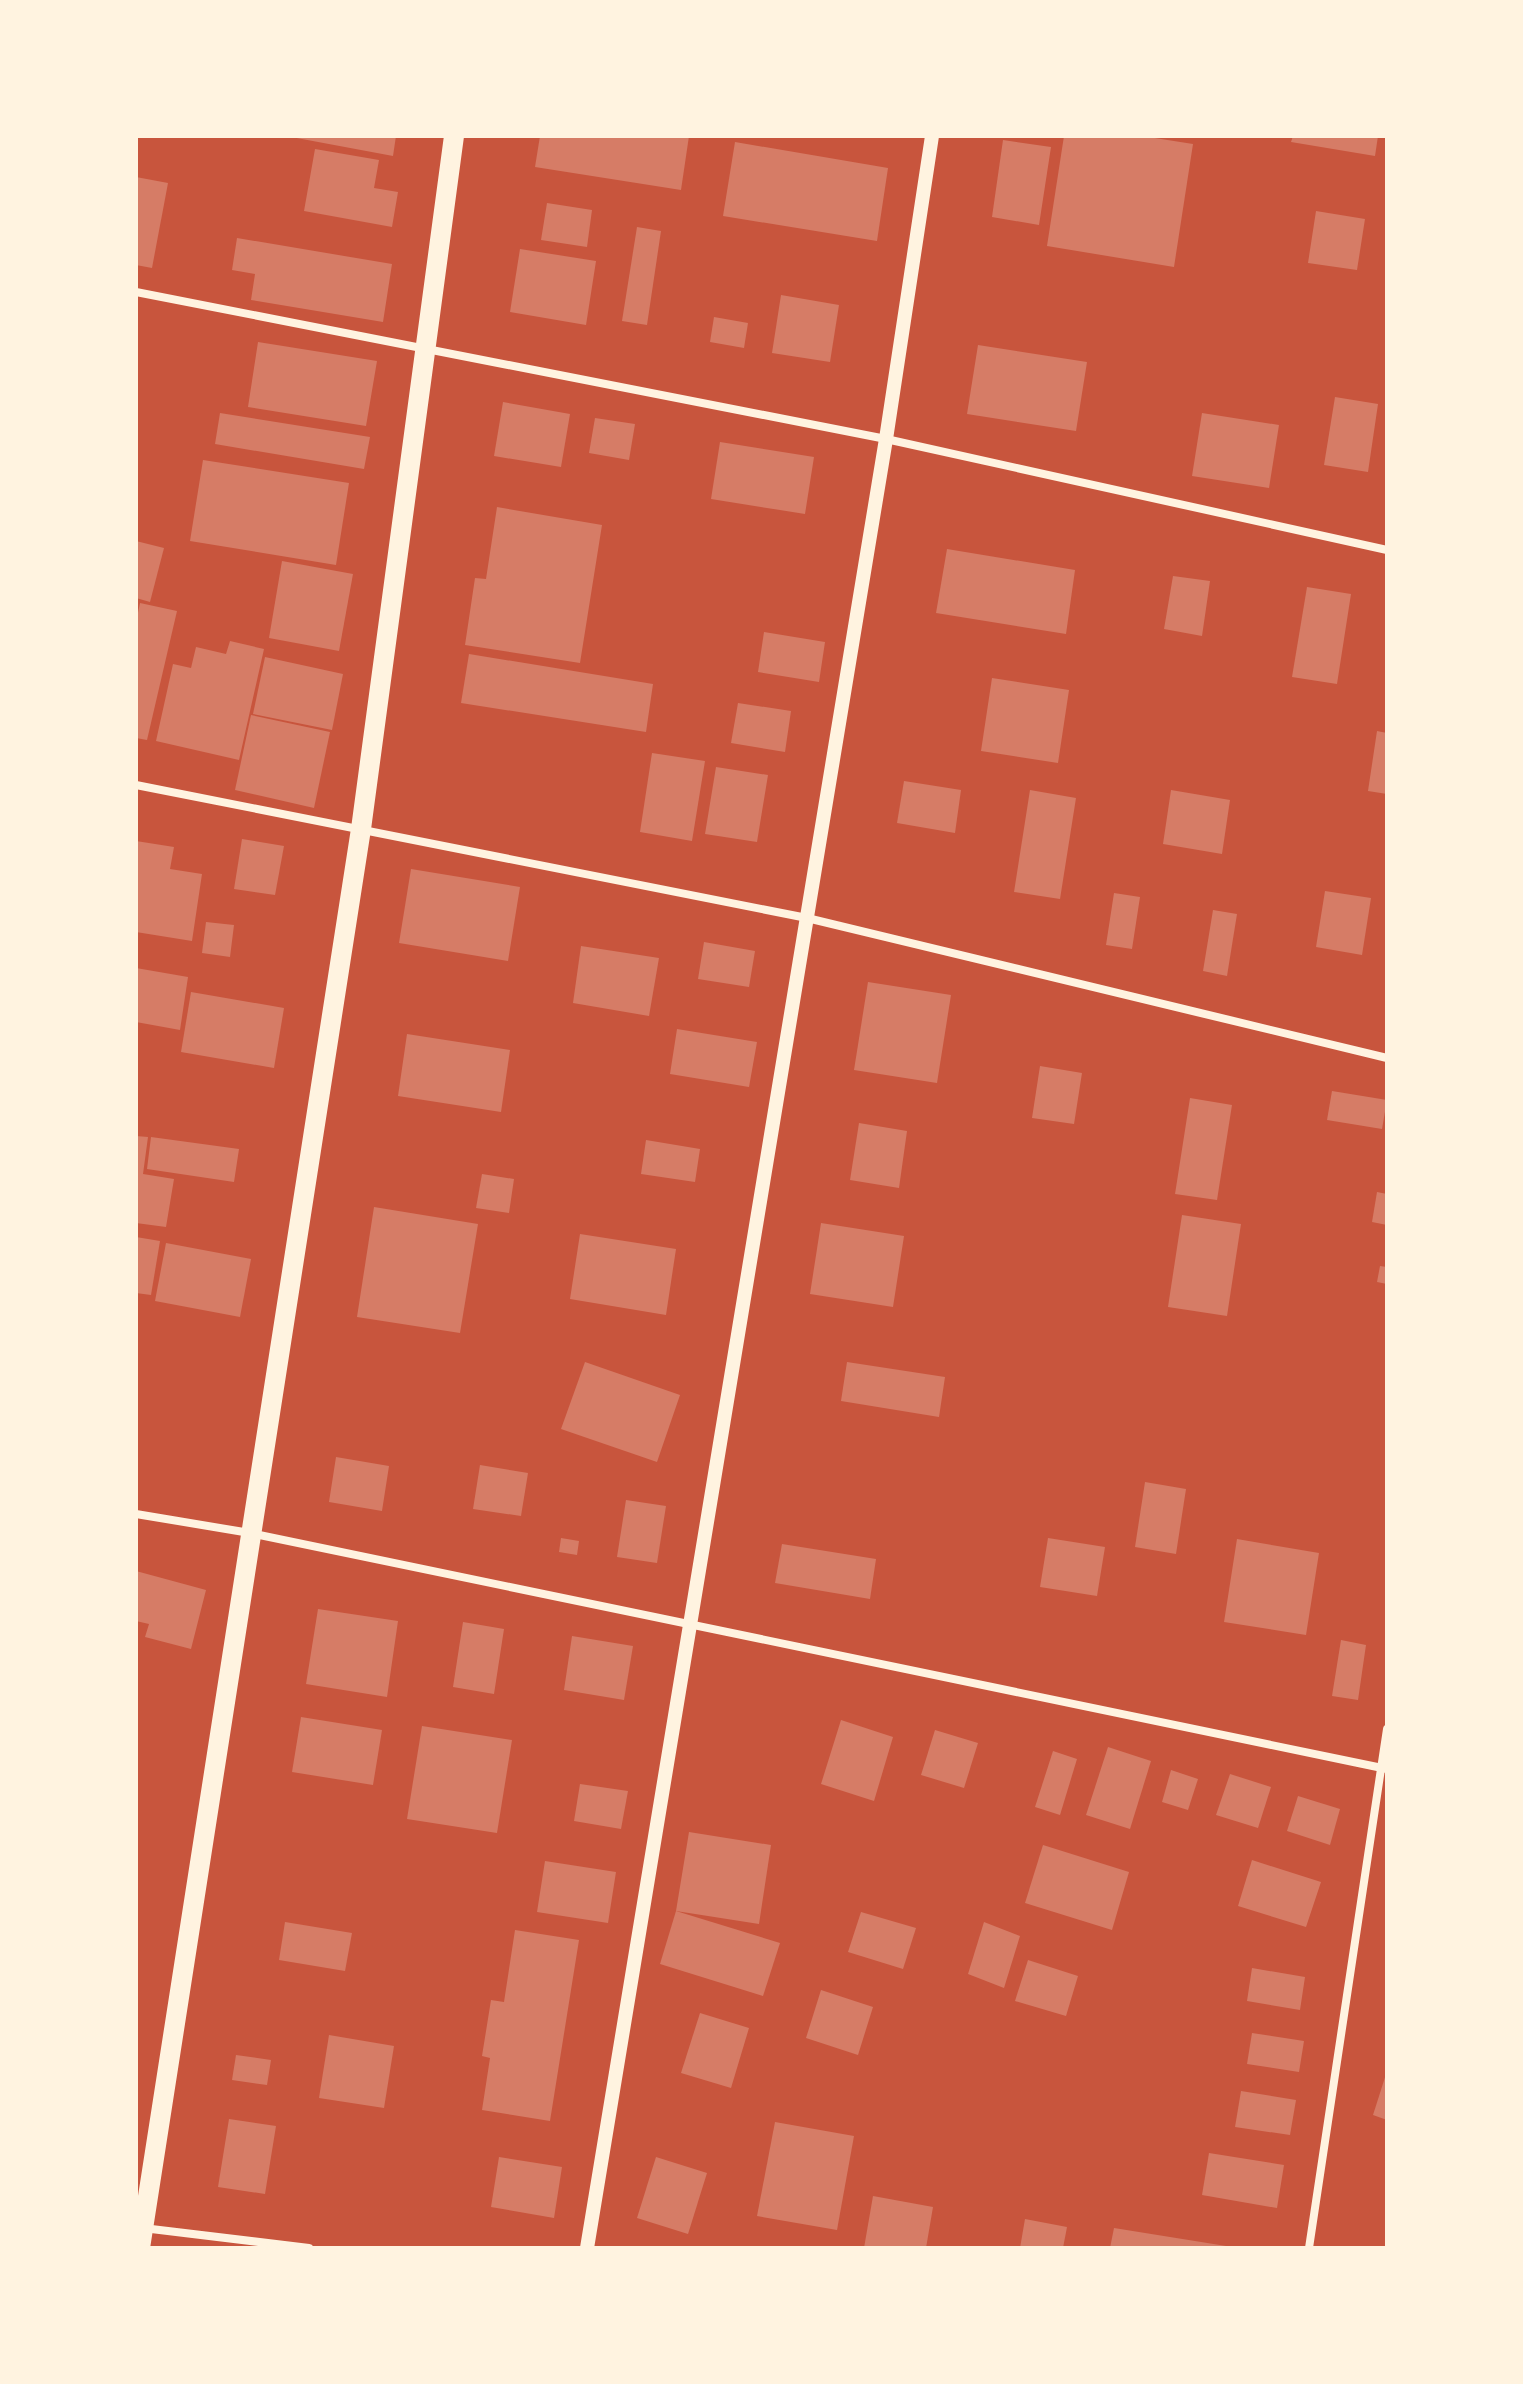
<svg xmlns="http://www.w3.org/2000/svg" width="1523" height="2384" viewBox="0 0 1523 2384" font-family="Signika,sans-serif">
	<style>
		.building { fill: #d67c66 }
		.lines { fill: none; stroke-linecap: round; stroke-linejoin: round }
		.minor { stroke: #fff3e0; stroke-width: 8 }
		.tertiary { stroke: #fff3e0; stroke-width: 14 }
		.primary { stroke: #fff3e0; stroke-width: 20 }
	</style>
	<rect width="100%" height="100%" fill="#c8553d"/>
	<g class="building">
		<path d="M 286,136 L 396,136 L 393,156 Z"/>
		<path d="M 540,136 L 689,136 L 681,190 L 535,167 Z"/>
		<path d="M 1064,136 L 1142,136 L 1193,144 L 1174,267 L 1047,246 Z"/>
		<path d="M 1293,136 L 1378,136 L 1375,156 L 1291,142 Z"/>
		<path d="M 1003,140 L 1051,147 L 1039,225 L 992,217 Z"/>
		<path d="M 735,142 L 888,168 L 877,241 L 723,216 Z"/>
		<path d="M 315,149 L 379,160 L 374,188 L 398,192 L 392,227 L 304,211 Z"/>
		<path d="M 136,177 L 168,183 L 152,268 L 136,265 Z"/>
		<path d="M 547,203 L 592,210 L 587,247 L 541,240 Z"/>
		<path d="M 1316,211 L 1365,219 L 1357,270 L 1308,263 Z"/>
		<path d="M 637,227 L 661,231 L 647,325 L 622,321 Z"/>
		<path d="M 237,238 L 392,264 L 383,322 L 251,300 L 255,274 L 232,270 Z"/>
		<path d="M 520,249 L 596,261 L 586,325 L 510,312 Z"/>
		<path d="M 781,295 L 839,305 L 830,362 L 772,353 Z"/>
		<path d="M 714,317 L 748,323 L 744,348 L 710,342 Z"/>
		<path d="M 258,342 L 377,361 L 366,426 L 248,407 Z"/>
		<path d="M 978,345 L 1087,362 L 1076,431 L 967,414 Z"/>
		<path d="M 1335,397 L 1378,404 L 1368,472 L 1324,465 Z"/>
		<path d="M 503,402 L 570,414 L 561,467 L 494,456 Z"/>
		<path d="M 220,413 L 370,437 L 364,469 L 215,444 Z"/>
		<path d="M 1202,413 L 1279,425 L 1269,488 L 1192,476 Z"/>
		<path d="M 595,418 L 635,424 L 629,460 L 589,453 Z"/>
		<path d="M 720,442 L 814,457 L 805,514 L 711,499 Z"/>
		<path d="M 203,460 L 349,483 L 336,565 L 190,541 Z"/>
		<path d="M 497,507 L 602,525 L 580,663 L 465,645 L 475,578 L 486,579 Z"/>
		<path d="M 136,541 L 164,548 L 150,602 L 136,598 Z"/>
		<path d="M 947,549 L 1075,570 L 1066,634 L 936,613 Z"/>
		<path d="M 282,561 L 353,574 L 339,651 L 269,638 Z"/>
		<path d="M 1173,576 L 1210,581 L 1202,636 L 1164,629 Z"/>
		<path d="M 1307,587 L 1351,594 L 1337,684 L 1292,677 Z"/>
		<path d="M 140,603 L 177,611 L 147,740 L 136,738 L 136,622 Z"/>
		<path d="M 764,632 L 825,642 L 819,682 L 758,672 Z"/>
		<path d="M 230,641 L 264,649 L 239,760 L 156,741 L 173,664 L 191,668 L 196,647 L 226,654 Z"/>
		<path d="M 469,654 L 653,684 L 646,732 L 461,703 Z"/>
		<path d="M 265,657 L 343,674 L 332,730 L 253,714 Z"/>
		<path d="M 992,678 L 1069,690 L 1058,763 L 981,751 Z"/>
		<path d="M 738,703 L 791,711 L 785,752 L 731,743 Z"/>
		<path d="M 251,715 L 330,732 L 314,808 L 235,790 Z"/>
		<path d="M 1377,731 L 1387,733 L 1387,794 L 1368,791 Z"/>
		<path d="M 652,753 L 705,761 L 692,841 L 640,832 Z"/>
		<path d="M 716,767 L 768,775 L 757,842 L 705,834 Z"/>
		<path d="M 904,781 L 961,790 L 955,833 L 897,823 Z"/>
		<path d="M 1030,790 L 1076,798 L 1060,899 L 1014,892 Z"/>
		<path d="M 1171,790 L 1230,800 L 1222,854 L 1163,844 Z"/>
		<path d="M 242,839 L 284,846 L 275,895 L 234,889 Z"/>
		<path d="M 136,841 L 174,847 L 170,869 L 202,874 L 192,941 L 136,932 Z"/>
		<path d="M 411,869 L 520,887 L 508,961 L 399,943 Z"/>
		<path d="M 1325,891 L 1371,898 L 1362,955 L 1316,947 Z"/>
		<path d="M 1114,893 L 1140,897 L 1132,949 L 1106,945 Z"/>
		<path d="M 1213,910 L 1237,914 L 1227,976 L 1203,971 Z"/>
		<path d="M 206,922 L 234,925 L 230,957 L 202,953 Z"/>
		<path d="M 704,942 L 755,951 L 749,987 L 698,979 Z"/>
		<path d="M 581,946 L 659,958 L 649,1016 L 573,1003 Z"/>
		<path d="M 136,968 L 188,977 L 180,1030 L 136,1022 Z"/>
		<path d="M 868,982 L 951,995 L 937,1083 L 854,1070 Z"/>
		<path d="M 191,992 L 284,1008 L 274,1068 L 181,1052 Z"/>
		<path d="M 677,1029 L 757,1042 L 749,1087 L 670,1074 Z"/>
		<path d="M 407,1034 L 510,1050 L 501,1112 L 398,1096 Z"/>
		<path d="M 1040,1066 L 1082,1073 L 1074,1124 L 1032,1118 Z"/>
		<path d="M 1332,1091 L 1387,1100 L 1382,1129 L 1327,1120 Z"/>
		<path d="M 1190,1098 L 1232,1105 L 1217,1200 L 1175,1194 Z"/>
		<path d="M 859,1123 L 907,1131 L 899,1188 L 850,1180 Z"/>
		<path d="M 136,1136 L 148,1137 L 143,1174 L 174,1179 L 166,1227 L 136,1223 Z"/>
		<path d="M 151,1137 L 239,1149 L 234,1182 L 147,1169 Z"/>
		<path d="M 646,1140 L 700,1149 L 695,1182 L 641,1174 Z"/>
		<path d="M 482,1174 L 514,1179 L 509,1213 L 476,1208 Z"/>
		<path d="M 1377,1192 L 1387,1194 L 1387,1225 L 1372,1222 Z"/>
		<path d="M 374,1207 L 478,1224 L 460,1333 L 357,1317 Z"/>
		<path d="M 1182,1215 L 1241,1224 L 1227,1316 L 1168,1307 Z"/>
		<path d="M 821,1223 L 904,1236 L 893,1307 L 810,1294 Z"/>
		<path d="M 580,1234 L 676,1249 L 666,1315 L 570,1299 Z"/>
		<path d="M 136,1237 L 160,1241 L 151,1295 L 136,1293 Z"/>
		<path d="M 166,1243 L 251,1259 L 240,1317 L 155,1301 Z"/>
		<path d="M 1380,1266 L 1387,1267 L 1387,1284 L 1377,1282 Z"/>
		<path d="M 585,1362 L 680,1395 L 657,1462 L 561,1429 Z"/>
		<path d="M 847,1362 L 945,1377 L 939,1417 L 841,1401 Z"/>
		<path d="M 336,1457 L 389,1466 L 382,1511 L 329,1502 Z"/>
		<path d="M 480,1465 L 528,1473 L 521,1516 L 473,1509 Z"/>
		<path d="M 1145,1482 L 1186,1489 L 1176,1554 L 1135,1547 Z"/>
		<path d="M 626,1500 L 666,1506 L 657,1563 L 617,1557 Z"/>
		<path d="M 561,1538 L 579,1541 L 577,1555 L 559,1552 Z"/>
		<path d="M 1048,1538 L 1105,1547 L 1097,1596 L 1040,1587 Z"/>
		<path d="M 1237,1539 L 1319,1553 L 1306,1635 L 1224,1622 Z"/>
		<path d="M 782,1544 L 876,1559 L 870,1599 L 775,1583 Z"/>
		<path d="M 136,1571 L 206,1590 L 191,1649 L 145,1637 L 149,1624 L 136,1621 Z"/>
		<path d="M 318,1609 L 398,1621 L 387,1697 L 306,1684 Z"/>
		<path d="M 463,1622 L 504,1629 L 494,1694 L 453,1687 Z"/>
		<path d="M 572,1636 L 633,1646 L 624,1700 L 564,1690 Z"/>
		<path d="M 1341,1640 L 1366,1645 L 1358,1700 L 1332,1696 Z"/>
		<path d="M 301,1717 L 382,1730 L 373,1785 L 292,1772 Z"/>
		<path d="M 841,1720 L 893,1737 L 874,1801 L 821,1784 Z"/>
		<path d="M 422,1726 L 512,1740 L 497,1833 L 407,1819 Z"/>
		<path d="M 935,1730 L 978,1743 L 964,1788 L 921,1775 Z"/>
		<path d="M 1108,1747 L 1151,1761 L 1130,1829 L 1086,1815 Z"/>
		<path d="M 1053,1751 L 1077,1759 L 1060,1815 L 1035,1807 Z"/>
		<path d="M 1171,1770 L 1198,1779 L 1188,1810 L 1162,1802 Z"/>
		<path d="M 1230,1774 L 1271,1787 L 1258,1828 L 1216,1815 Z"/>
		<path d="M 580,1784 L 628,1791 L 621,1829 L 574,1821 Z"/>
		<path d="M 1298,1796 L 1340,1809 L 1330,1845 L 1287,1831 Z"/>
		<path d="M 689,1832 L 771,1845 L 759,1924 L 676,1911 Z"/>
		<path d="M 1043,1845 L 1129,1872 L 1112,1930 L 1025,1903 Z"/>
		<path d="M 1252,1860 L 1321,1882 L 1306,1927 L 1238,1906 Z"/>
		<path d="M 545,1861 L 616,1872 L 608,1923 L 537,1912 Z"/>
		<path d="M 676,1911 L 780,1943 L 763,1996 L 660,1964 Z"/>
		<path d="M 861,1912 L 916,1928 L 903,1969 L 848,1952 Z"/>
		<path d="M 285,1922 L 352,1933 L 345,1971 L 279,1960 Z"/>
		<path d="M 984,1922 L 1020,1936 L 1004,1988 L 968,1974 Z"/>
		<path d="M 515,1930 L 579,1940 L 550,2121 L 482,2110 L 490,2058 L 482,2056 L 491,2000 L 504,2002 Z"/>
		<path d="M 1028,1960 L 1078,1976 L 1066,2016 L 1015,2001 Z"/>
		<path d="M 1252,1968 L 1305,1977 L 1300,2010 L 1247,2001 Z"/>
		<path d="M 821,1990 L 873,2007 L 858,2055 L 806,2038 Z"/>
		<path d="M 700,2013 L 749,2028 L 731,2088 L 681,2073 Z"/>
		<path d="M 1252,2033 L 1304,2041 L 1299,2072 L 1247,2064 Z"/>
		<path d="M 329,2035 L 394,2046 L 384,2108 L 319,2098 Z"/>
		<path d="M 236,2055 L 271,2060 L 267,2085 L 232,2080 Z"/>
		<path d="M 1387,2071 L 1387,2120 L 1373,2115 Z"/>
		<path d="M 1241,2091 L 1296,2100 L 1290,2135 L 1235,2127 Z"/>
		<path d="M 229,2119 L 276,2126 L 265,2194 L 218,2187 Z"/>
		<path d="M 775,2122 L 854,2136 L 837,2230 L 757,2216 Z"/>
		<path d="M 1209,2153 L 1284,2165 L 1277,2208 L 1202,2195 Z"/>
		<path d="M 499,2157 L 562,2167 L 554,2218 L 491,2207 Z"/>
		<path d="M 656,2157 L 707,2173 L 688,2234 L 637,2218 Z"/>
		<path d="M 873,2196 L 933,2207 L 926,2248 L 864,2248 Z"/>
		<path d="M 1025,2219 L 1067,2227 L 1063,2248 L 1020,2248 Z"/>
		<path d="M 1114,2228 L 1226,2246 L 1226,2248 L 1110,2248 Z"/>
	</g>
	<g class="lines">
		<g class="minor">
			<path d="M 136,292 L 886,439 L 1387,550"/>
			<path d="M 136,785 L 807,918 L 1387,1058"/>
			<path d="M 136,1514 L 250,1533 L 1387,1769"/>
			<path d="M 143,2228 L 309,2248"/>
			<path d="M 1309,2248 L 1387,1729"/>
		</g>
		<path class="tertiary" d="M 587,2248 L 886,439 L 932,136"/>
		<path class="primary" d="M 140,2248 L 361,829 L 454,136"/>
	</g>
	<rect width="1523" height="2384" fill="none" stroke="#fff3e0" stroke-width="276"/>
</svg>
